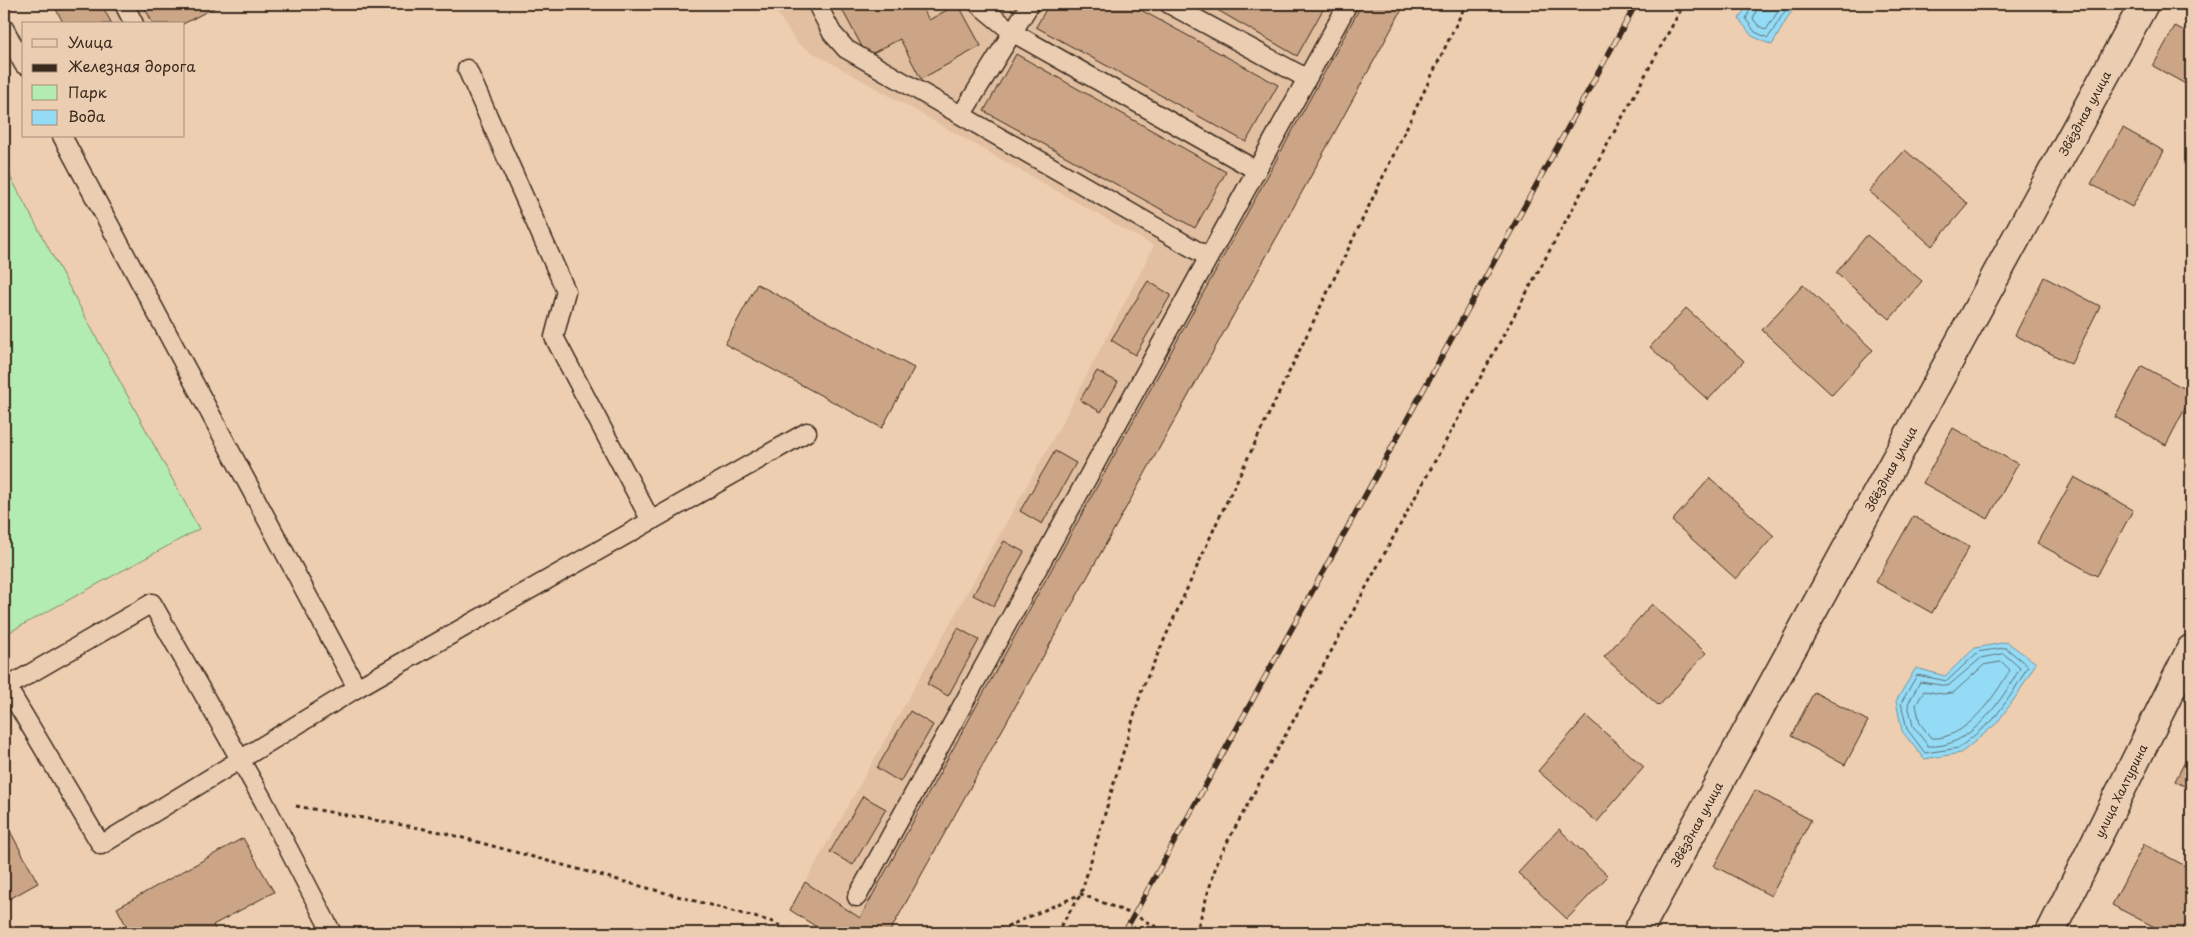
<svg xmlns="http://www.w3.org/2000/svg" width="2195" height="937" viewBox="0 0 2195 937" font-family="'Playpen Sans',sans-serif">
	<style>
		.built { fill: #e1bfa0 }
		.green { fill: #b3ecb0; stroke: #778b67 }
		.water { fill: #94dbf6; stroke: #7094a0 }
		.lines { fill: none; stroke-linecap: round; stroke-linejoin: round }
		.shore { stroke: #5f7174; stroke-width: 1 }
		.building { fill: #cba586; stroke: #3b2a1e }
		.service-casing { stroke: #3b2a1e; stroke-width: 21 }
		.minor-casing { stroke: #3b2a1e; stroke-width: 31 }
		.path { stroke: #3b2a1e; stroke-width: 3; stroke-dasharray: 4 4; stroke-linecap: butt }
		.service { stroke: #ebceb2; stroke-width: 18 }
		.minor { stroke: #ebceb2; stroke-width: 28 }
		.rail-casing { stroke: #3b2a1e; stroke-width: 5.5 }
		.rail { stroke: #ebceb2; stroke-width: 4; stroke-dasharray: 11; stroke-linecap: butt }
		.labels { text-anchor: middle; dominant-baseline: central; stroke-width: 4; stroke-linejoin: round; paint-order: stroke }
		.street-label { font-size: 12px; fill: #3b2a1e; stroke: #ebceb2 }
	</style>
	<rect width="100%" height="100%" fill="#eeceb0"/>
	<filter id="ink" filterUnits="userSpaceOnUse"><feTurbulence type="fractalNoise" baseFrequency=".02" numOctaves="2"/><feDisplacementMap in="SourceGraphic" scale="10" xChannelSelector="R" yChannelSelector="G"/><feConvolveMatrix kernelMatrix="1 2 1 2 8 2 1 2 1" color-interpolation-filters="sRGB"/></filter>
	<g filter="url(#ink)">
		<g class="built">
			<path d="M 53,4 L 221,4 L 183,24 L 64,24 Z"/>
			<path d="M 771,4 L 1405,4 L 1307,183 L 889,933 L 826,933 L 790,910 L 1063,421 L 1154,246 L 798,44 Z"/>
		</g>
		<path class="green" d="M 4,165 L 199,529 L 4,635 Z"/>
		<g class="water">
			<path d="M 1748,4 L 1790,4 L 1791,12 L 1772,45 L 1752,36 L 1739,19 Z"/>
			<path d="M 2007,642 L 2036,663 L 2017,695 L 1997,723 L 1961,753 L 1924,759 L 1902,731 L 1896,701 L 1916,668 L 1945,676 L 1975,648 Z"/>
		</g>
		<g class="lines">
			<g class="shore">
				<path d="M 1752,4 L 1746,19 L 1755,32 L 1768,38 L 1785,11 L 1785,4"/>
				<path d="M 1759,4 L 1753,19 L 1759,26 L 1766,30 L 1779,10 L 1779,4"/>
				<path d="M 2006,648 L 2028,666 L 2013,692 L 1993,720 L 1959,748 L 1925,753 L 1907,729 L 1901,703 L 1917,675 L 1947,681 L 1978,652 Z"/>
				<path d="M 2004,654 L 2020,668 C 2002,700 1970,750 1928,746 L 1913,726 L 1908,704 L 1920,682 L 1948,686 L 1981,658 Z"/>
				<path d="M 2002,662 L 2010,670 C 1995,696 1965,741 1931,738 L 1920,723 L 1916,705 L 1924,691 L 1943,694 L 1953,693 L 1984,665 Z"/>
			</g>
		</g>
		<g class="building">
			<path d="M 53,4 L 101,4 L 112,24 L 64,24 Z"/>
			<path d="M 143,4 L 221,4 L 183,24 L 153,24 Z"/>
			<path d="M 774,4 L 788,4 L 777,10 Z"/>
			<path d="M 839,4 L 920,4 L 929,20 L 958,4 L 981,46 L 921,79 L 900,39 L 867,56 Z"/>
			<path d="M 1049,4 L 1130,4 L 1278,85 L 1246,142 L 1036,27 Z"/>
			<path d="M 1207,4 L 1326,4 L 1297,56 Z"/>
			<path d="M 1362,4 L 1405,4 L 1307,183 L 889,933 L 826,933 L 790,910 L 805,882 L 860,918 Z"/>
			<path d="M 2175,26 L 2191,34 L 2191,87 L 2153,66 Z"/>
			<path d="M 1016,54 L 1226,172 L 1195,228 L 984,111 Z"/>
			<path d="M 2191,101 L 2191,112 L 2186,110 Z"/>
			<path d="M 2123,128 L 2164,151 L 2132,207 L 2091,184 Z"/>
			<path d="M 1905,150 L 1968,204 L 1932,246 L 1869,191 Z"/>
			<path d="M 1867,235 L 1922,281 L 1890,319 L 1836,273 Z"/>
			<path d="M 2191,236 L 2191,254 L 2184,250 Z"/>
			<path d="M 2044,277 L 2100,306 L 2071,364 L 2015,335 Z"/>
			<path d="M 1148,281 L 1171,295 L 1135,355 L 1111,340 Z"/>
			<path d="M 757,284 L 914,368 L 882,428 L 725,344 Z"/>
			<path d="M 1803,285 L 1873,350 L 1832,395 L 1762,330 Z"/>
			<path d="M 1686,308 L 1744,361 L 1708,400 L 1650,347 Z"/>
			<path d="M 2142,366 L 2191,392 L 2191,397 L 2166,445 L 2115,417 Z"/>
			<path d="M 1097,371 L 1118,382 L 1101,412 L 1080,400 Z"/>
			<path d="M 1953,428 L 2018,464 L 1988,519 L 1923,483 Z"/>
			<path d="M 1055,451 L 1076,463 L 1042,524 L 1020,511 Z"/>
			<path d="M 2074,477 L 2133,510 L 2097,576 L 2037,543 Z"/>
			<path d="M 1710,478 L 1774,536 L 1736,579 L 1672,521 Z"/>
			<path d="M 1913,516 L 1969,547 L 1932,613 L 1876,582 Z"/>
			<path d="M 1004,541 L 1024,552 L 994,606 L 973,595 Z"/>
			<path d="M 1652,604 L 1706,653 L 1659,706 L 1604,657 Z"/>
			<path d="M 958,628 L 979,640 L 948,696 L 927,684 Z"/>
			<path d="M 1814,692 L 1868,721 L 1845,765 L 1791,736 Z"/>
			<path d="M 910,711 L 933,725 L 900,782 L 877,768 Z"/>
			<path d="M 1586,716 L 1644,767 L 1597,822 L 1538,771 Z"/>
			<path d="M 2191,750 L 2191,790 L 2175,781 Z"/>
			<path d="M 1755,790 L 1811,820 L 1771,896 L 1714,866 Z"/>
			<path d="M 863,796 L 886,809 L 853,865 L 830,852 Z"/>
			<path d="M 4,820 L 38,883 L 4,902 Z"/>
			<path d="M 1559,829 L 1608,876 L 1567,919 L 1518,873 Z"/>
			<path d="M 243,838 L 274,892 L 213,925 L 217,933 L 130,933 L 117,908 Z"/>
			<path d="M 2144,844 L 2191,869 L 2191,913 L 2180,933 L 2166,933 L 2112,905 Z"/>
			<path d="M 1482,928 L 1487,933 L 1477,933 Z"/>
		</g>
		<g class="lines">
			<g class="service-casing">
				<g id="service">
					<path d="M 124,4 L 134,24"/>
					<path d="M 817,4 L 832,33 L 846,49 L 1208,257"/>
					<path d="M 978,4 L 1012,32 L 1256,170"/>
					<path d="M 1169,4 L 1306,78"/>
					<path d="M 4,28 L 24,65"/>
					<path d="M 467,69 L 566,291 L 554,337 L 651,521"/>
					<path d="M 962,114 L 1030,4"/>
					<path d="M 62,136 L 357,688"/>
					<path d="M 7,687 L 152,603 L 263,800 L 332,933"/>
					<path d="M 4,689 L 7,687 L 101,845 L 357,688 L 807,432"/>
					<path d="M 857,897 L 1348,4"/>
				</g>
			</g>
			<g class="minor-casing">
				<g id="minor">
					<path id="s1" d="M 1637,933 L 2144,4"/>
					<path id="s2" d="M 2050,933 L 2191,649"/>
				</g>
			</g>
			<g class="path">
				<path d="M 1668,4 L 1680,12"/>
				<path d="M 296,806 L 441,832 L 773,922 L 793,933"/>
				<path d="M 992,933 L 1081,894 L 1134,915 L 1168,933"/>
				<path d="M 1056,933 L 1081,894 L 1142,689 L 1218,520 L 1466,4"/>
				<path d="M 1196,933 L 1218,859 L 1684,4"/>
			</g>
			<use href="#service" class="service"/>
			<use href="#minor" class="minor"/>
			<g class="rail-casing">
				<path id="rail" d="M 1124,933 L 1636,4"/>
			</g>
			<use href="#rail" class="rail"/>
		</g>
	</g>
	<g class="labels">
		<g class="street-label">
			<text stroke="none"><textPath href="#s1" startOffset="934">Звёздная улица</textPath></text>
			<text stroke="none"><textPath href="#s1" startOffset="529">Звёздная улица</textPath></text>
			<text stroke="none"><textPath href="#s2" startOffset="159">улица Халтурина</textPath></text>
			<text stroke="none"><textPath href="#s1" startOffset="124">Звёздная улица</textPath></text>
		</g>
	</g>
	<rect width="2195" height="937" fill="none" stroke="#ebceb2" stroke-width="20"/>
	<rect x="10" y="10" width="2175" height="917" fill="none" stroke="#3b2a1e" stroke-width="2" filter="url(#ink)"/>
	<rect x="22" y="22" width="162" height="115" fill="#ebceb2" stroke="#a58c77"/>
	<rect x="32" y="39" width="25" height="8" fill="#ebceb2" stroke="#a58c77"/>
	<text x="68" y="48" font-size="15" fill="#3b2a1e">Улица</text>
	<rect x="32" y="64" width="25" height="8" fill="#3b2a1e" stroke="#a58c77"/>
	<text x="68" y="72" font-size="15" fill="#3b2a1e">Железная дорога</text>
	<rect x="32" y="85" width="25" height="15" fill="#b3ecb0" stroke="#a58c77"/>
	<text x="68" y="98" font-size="15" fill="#3b2a1e">Парк</text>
	<rect x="32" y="110" width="25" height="15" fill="#94dbf6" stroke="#a58c77"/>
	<text x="68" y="122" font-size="15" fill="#3b2a1e">Вода</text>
</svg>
